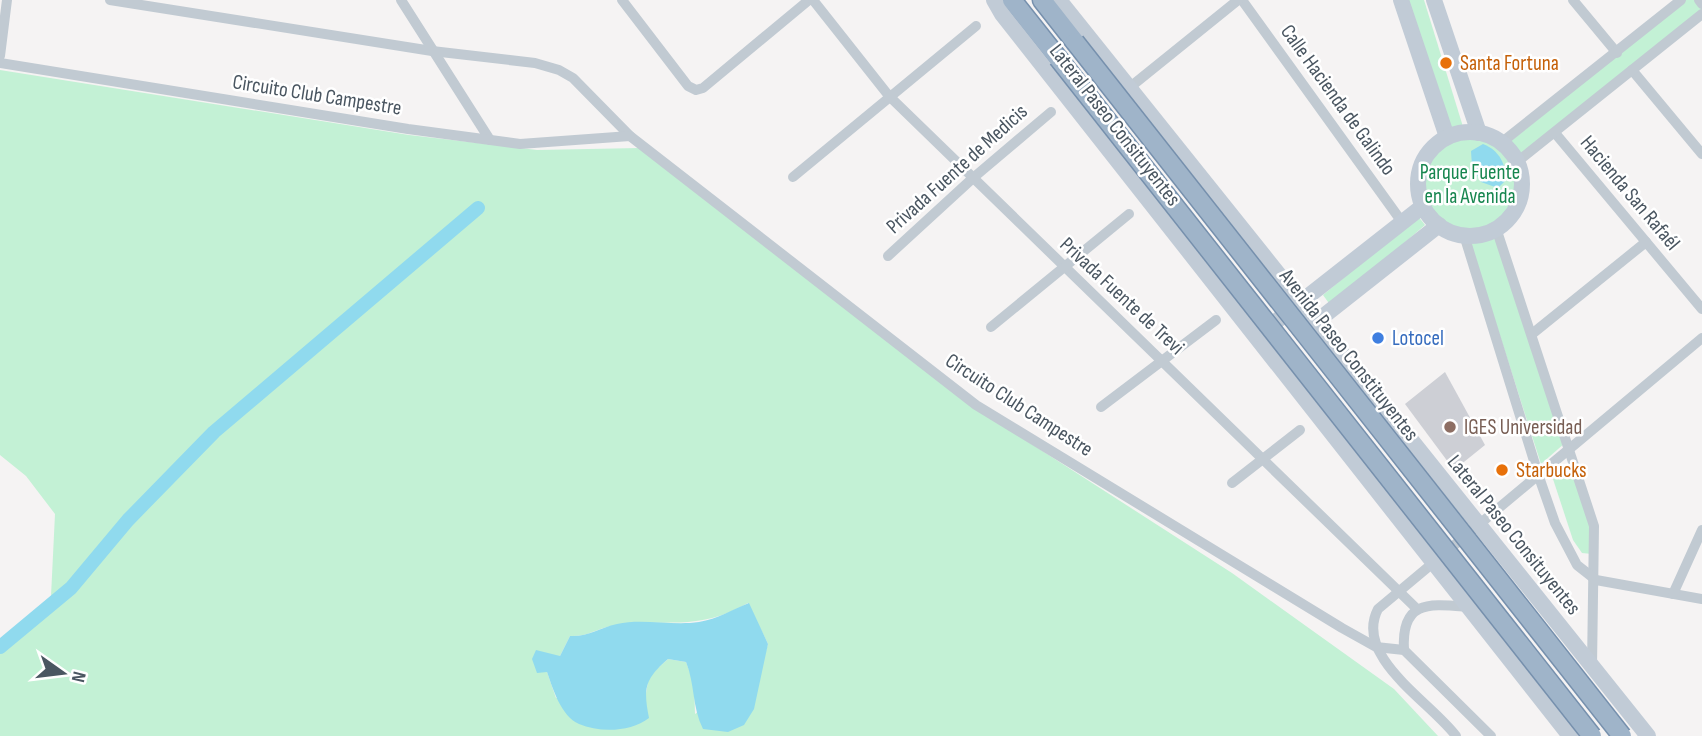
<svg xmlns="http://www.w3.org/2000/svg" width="1702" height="736" viewBox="0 0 1702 736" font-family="'Sofia Sans Condensed',sans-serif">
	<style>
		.green { fill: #c3f1d5; fill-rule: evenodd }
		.water { fill: #90daee }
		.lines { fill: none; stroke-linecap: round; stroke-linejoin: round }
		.canal { stroke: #90daee; stroke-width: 14 }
		.building { fill: #cdcfd5 }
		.trunk-casing { stroke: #7690ad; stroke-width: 21 }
		.minor { stroke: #c1cad2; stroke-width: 10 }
		.secondary { stroke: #c1cbd6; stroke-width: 16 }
		.trunk { stroke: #9fb4c9; stroke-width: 18 }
		.trunk-bridge-casing { stroke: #7690ad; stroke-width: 21; stroke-linecap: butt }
		.trunk-bridge { stroke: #9fb4c9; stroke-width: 18 }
		.food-dot { fill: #e8710a; stroke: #fff; stroke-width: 2.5 }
		.shop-dot { fill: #3f7fe0; stroke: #fff; stroke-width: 2.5 }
		.education-dot { fill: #8d6e63; stroke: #fff; stroke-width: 2.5 }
		.labels { text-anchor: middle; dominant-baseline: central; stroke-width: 5; stroke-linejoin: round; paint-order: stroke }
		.food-label { font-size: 21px; fill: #c56008; stroke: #fff; text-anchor: start }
		.street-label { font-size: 21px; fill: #4a5661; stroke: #fff }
		.park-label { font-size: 21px; fill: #17864f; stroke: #fff }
		.shop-label { font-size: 21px; fill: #366cbe; stroke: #fff; text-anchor: start }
		.education-label { font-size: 21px; fill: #785e54; stroke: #fff; text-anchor: start }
	</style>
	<rect width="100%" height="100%" fill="#f5f3f3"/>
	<g class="green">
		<path d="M 1406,0 L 1424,0 L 1464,130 L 1449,133 Z"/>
		<path d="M 1685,0 L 1702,0 L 1702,9 L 1518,159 L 1506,145 Z"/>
		<path d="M 0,70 L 409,135 L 537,150 L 639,148 L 974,407 L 1232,573 L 1394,689 L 1438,736 L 0,736 L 0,643 L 51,596 L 55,514 L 26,476 L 0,455 ZM 748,603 L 768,644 L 761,667 L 695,714 L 694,683 L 686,662 L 668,659 L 649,676 L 645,699 L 556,698 L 547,672 L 560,656 L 570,636 C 587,637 596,629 611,626 C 665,617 696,633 748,603 Z"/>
		<circle cx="1470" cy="184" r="51"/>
		<path d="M 1418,216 L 1425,225 L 1331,306 L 1323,295 Z"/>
		<path d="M 1496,235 L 1565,443 L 1541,464 L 1469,239 Z"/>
		<path d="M 1573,464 L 1591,527 L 1592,554 L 1582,553 L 1573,540 L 1553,479 Z"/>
	</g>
	<g class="water">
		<path d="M 1483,144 C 1499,150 1507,165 1505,181 L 1498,188 L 1481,182 L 1472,166 L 1471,151 Z"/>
		<path d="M 749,603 L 768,644 L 754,709 L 744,725 L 728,732 L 703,729 C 692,707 695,684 686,662 L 668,659 C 645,679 643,688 649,718 C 631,732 600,733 579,724 C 561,716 553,689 547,672 L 537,673 L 532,659 L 536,650 L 560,656 L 570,636 C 588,637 599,628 617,624 C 642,618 672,626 699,622 C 718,619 731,610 749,603 Z"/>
	</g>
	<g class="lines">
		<path class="canal" d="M 0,647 L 71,588 L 128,520 L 214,432 L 478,208"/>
	</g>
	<path class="building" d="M 1445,372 L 1485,445 L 1454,470 L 1405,404 Z"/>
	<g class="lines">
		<g class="trunk-casing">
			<g id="trunk">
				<path d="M 1012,0 L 1058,58"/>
				<path d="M 1042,0 L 1075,42"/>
			</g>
		</g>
		<g class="minor">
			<path d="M 110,0 L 432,51 L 535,63 L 559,70 L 573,78 L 630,136 L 976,405 L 1342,628 L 1376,647 L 1404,650 L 1491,736"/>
			<path d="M 401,0 L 490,140"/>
			<path d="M 622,0 L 688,86 L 696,90 L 703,88 L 809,0"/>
			<path d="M 813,0 L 889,96 L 1417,609"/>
			<path d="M 1242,0 L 1402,222"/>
			<path d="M 1573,0 L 1617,53"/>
			<path d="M 1699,0 L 1702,4"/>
			<path d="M 0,56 L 7,0"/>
			<path d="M 0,63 L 408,129 L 520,144 L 630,136"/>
			<path d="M 1632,70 L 1702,154"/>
			<path d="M 1129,88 L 1238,0"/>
			<path d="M 1555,133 L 1702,309"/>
			<path d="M 1501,143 L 1681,0"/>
			<path d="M 1517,162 L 1702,14"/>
			<path d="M 793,177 L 976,26"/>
			<path d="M 1496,228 L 1594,526 L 1592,666"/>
			<path d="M 1464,235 L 1539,477 L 1555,523 L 1577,565 L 1596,580 L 1702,599"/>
			<path d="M 888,256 L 973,178 L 1051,112"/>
			<path d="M 991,327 L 1129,214"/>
			<path d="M 1532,334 L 1646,242"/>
			<path d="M 1101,407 L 1216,320"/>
			<path d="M 1232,483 L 1300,430"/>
			<path d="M 1673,594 L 1702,530"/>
			<path d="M 1404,650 C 1401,599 1430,604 1469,607"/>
			<path d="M 1456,736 C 1431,702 1353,657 1378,609 L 1702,338"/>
		</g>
		<g class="secondary">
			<path d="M 994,0 L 1002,14 L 1570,736"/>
			<path d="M 1059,0 L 1648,736"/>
			<path d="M 1401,0 L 1447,137"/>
			<path d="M 1434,0 L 1479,133"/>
			<circle cx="1470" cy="184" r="52"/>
			<path d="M 1316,322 L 1439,225"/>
			<path d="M 1260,334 L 1423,206"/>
		</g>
		<use href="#trunk" class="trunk"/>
		<g class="trunk-bridge-casing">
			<g id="trunk-bridge">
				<path d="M 1075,42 L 1622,736"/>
				<path d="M 1058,58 L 1592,736"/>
			</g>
		</g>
		<use href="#trunk-bridge" class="trunk-bridge"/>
	</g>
	<g class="food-dot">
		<circle cx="1446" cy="63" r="7"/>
		<circle cx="1502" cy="470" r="7"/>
	</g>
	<circle class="shop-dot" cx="1378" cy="338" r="7"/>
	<circle class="education-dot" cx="1450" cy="427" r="7"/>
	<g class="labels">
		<g class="food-label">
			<text x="1460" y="63">Santa Fortuna</text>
			<text x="1516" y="470">Starbucks</text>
		</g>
		<g class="street-label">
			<text transform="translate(317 95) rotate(9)">Circuito Club Campestre</text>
			<text transform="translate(1338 100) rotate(54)">Calle Hacienda de Galindo</text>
			<text transform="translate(1115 125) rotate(52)">Lateral Paseo Consituyentes</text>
			<text transform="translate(957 169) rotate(-42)">Privada Fuente de Medicis</text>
			<text transform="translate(1630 193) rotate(50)">Hacienda San Rafaél</text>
			<text transform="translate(1122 296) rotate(43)">Privada Fuente de Trevi</text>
			<text transform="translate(1349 355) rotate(52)">Avenida Paseo Constituyentes</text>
			<text transform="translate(1019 405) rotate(33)">Circuito Club Campestre</text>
			<text transform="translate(1514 535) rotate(51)">Lateral Paseo Consituyentes</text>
		</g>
		<g class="park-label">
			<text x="1470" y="172">Parque Fuente<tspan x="1470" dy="24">en la Avenida</tspan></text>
		</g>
		<g class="shop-label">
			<text x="1392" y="338">Lotocel</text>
		</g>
		<g class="education-label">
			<text x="1464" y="427">IGES Universidad</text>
		</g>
	</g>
	<g transform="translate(63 673) rotate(104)" stroke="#ffffff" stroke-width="5" paint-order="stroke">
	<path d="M0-5L12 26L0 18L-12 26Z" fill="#4a5661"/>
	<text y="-10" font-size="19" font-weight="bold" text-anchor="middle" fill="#4a5661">N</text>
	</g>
</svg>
